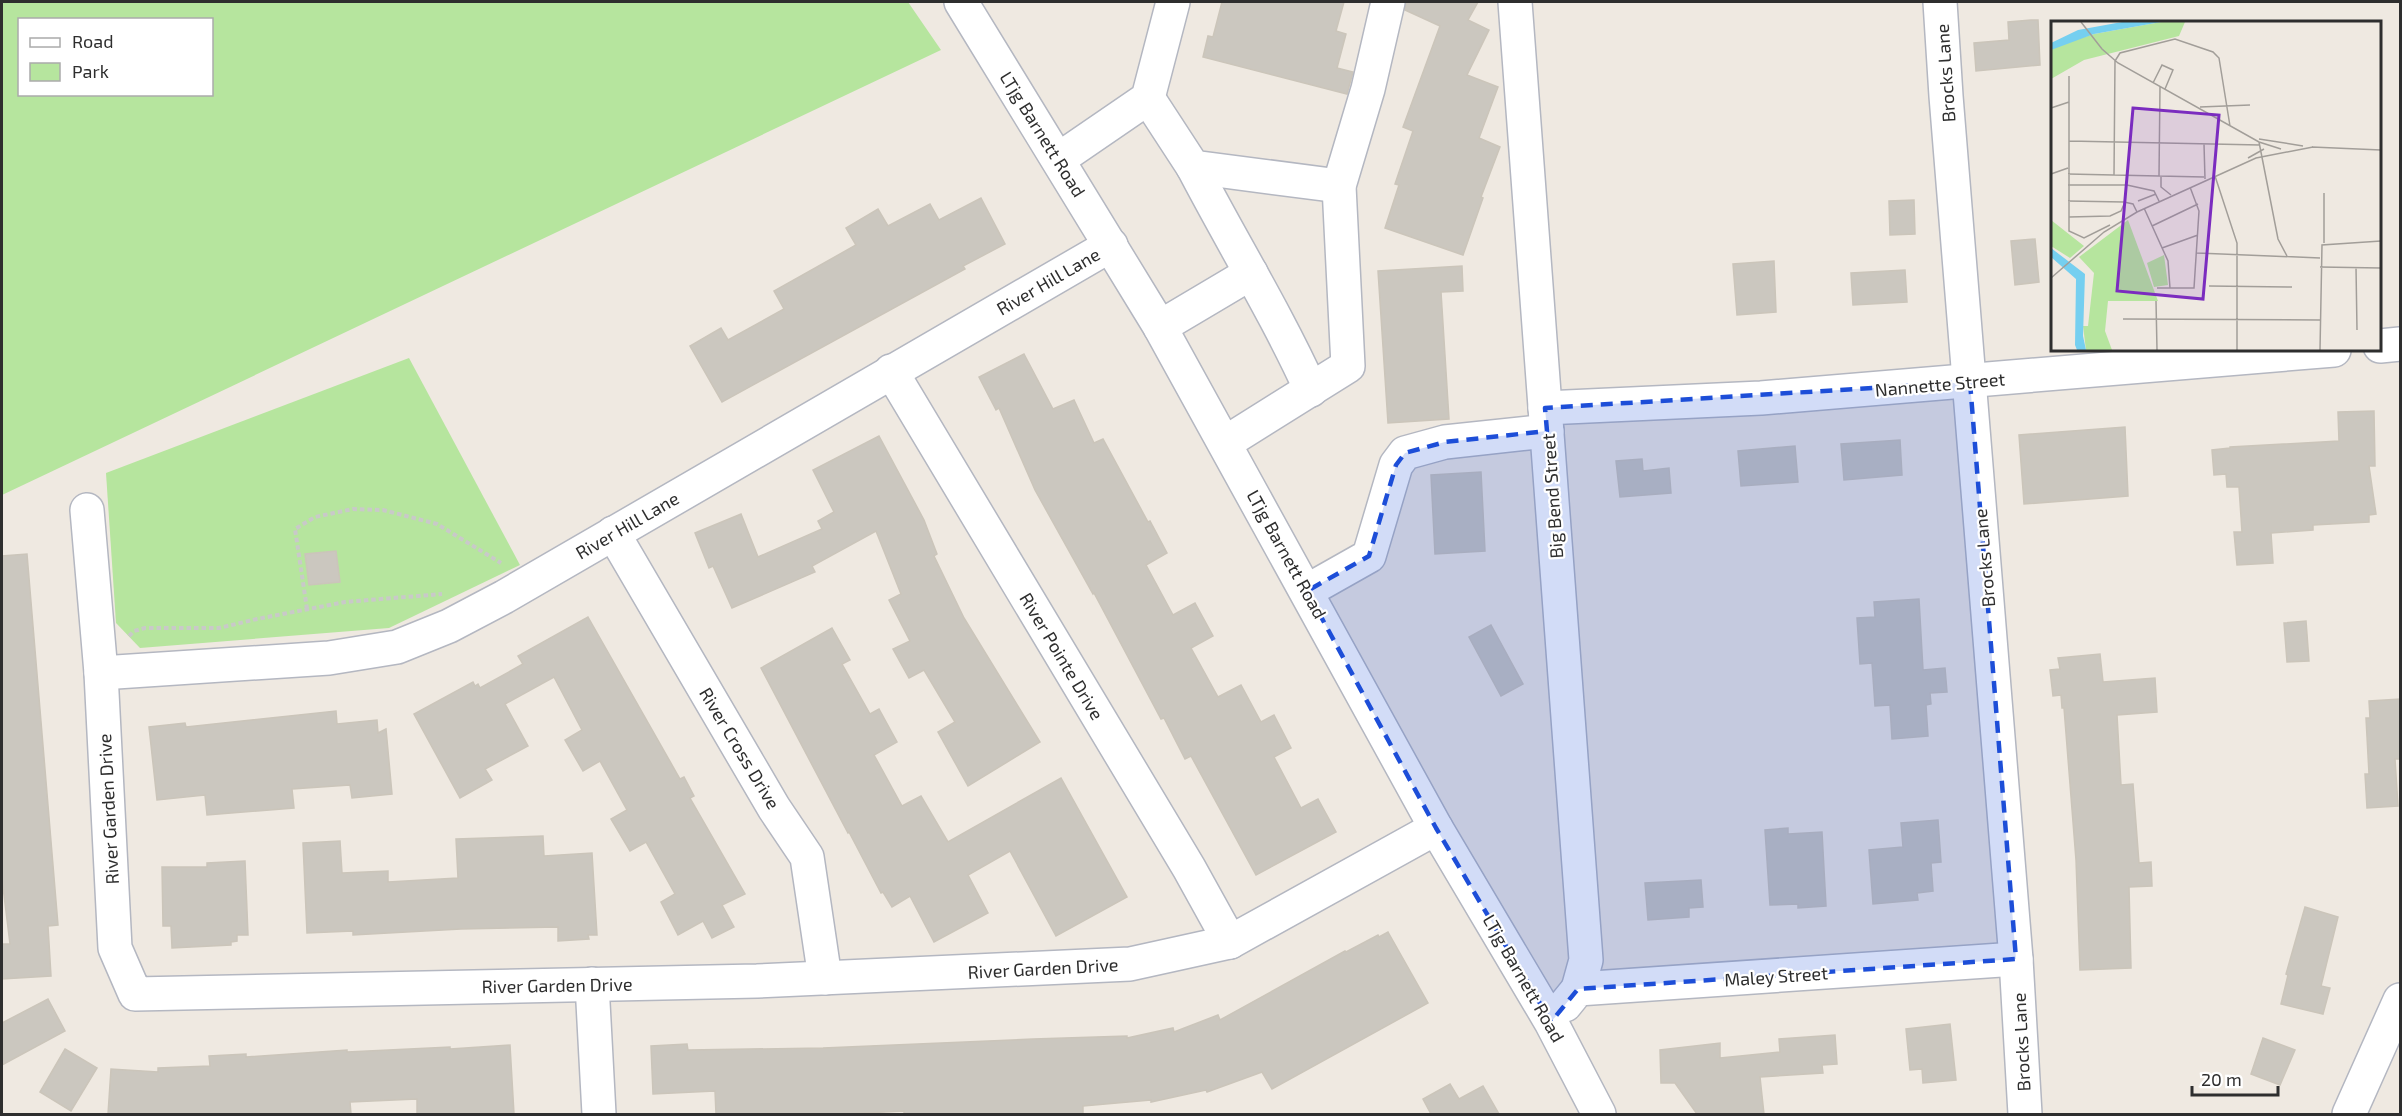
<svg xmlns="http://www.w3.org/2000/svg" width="2402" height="1116" viewBox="0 0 2402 1116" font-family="'Exo 2',sans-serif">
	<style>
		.green { fill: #b6e59e; fill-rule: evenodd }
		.building { fill: #cbc7bf; stroke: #cbc5ba; stroke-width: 1.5 }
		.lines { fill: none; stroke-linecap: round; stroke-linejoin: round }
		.street-casing { stroke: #b4b7c1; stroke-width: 36 }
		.secondary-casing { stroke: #b4b7c1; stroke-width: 36 }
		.path { stroke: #c9c9c9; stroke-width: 4; stroke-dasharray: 4.5 3; stroke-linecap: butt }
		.street { stroke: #fff; stroke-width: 33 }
		.secondary { stroke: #fff; stroke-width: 33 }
		.marked { fill: #1d4ed8; fill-opacity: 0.2; stroke: #1d4ed8; stroke-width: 4.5; stroke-dasharray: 12 8; stroke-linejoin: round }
		.labels { text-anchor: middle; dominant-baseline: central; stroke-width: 4.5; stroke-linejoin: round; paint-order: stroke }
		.street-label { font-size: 18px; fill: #2e2e2e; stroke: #fff }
		.inset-road { fill: none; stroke: #a29e99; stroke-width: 1.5 }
		.view { fill: #7b2cbf; fill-opacity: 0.15; stroke: #7b2cbf; stroke-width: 3 }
		.inset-edge { fill: none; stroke: #2e2e2e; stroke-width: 3 }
	</style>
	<rect width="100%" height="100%" fill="#efe9e1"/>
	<g class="green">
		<path d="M 2,2 L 908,2 L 941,50 L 2,495 ZM 20,20 L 212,20 L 212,94 L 20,94 Z"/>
		<path d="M 409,358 L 520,565 L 389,628 L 140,648 L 116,623 L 106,473 Z"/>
	</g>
	<g class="building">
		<path d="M 1222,2 L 1344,2 L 1336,31 L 1346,34 L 1337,68 L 1353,72 L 1347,94 L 1203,57 L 1208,36 L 1213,37 Z"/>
		<path d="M 1406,2 L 1478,2 L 1468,20 L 1489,30 L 1467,75 L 1498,87 L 1479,138 L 1500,147 L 1481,197 L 1483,198 L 1463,255 L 1385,228 L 1399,185 L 1395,184 L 1413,131 L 1403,127 L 1440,26 L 1405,10 Z"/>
		<path d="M 2031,20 L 2038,20 L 2040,65 L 1976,71 L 1974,43 L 2009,40 L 2008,22 Z"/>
		<path d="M 981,198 L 1005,244 L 963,266 L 965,269 L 722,402 L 690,346 L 721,328 L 728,340 L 784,309 L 774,291 L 856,245 L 846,228 L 878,209 L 888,226 L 930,204 L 939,220 Z"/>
		<path d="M 1914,200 L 1915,234 L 1890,235 L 1889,201 Z"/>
		<path d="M 2035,239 L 2039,282 L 2015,285 L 2011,241 Z"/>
		<path d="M 1774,261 L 1776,312 L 1737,315 L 1733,264 Z"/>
		<path d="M 1462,266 L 1463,291 L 1441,292 L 1449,419 L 1388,423 L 1378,271 Z"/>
		<path d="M 1905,270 L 1907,302 L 1853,305 L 1851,273 Z"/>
		<path d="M 1024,354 L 1053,409 L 1074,400 L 1094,443 L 1103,439 L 1148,522 L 1150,521 L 1167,553 L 1146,565 L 1173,615 L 1195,603 L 1213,636 L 1191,648 L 1218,697 L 1241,685 L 1261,722 L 1274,715 L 1291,748 L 1274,757 L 1301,808 L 1318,799 L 1336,832 L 1256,875 L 1191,756 L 1185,759 L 1164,718 L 1161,719 L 1094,593 L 1093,594 L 1035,490 L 999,408 L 996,410 L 979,377 Z"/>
		<path d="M 2374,411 L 2375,466 L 2369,466 L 2376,514 L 2369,515 L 2369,522 L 2313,525 L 2313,530 L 2271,533 L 2273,563 L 2237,565 L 2234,532 L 2242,532 L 2239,487 L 2227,487 L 2226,474 L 2214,475 L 2212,450 L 2230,448 L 2230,447 L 2339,441 L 2338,412 Z"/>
		<path d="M 2125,427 L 2128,496 L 2024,504 L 2019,435 Z"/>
		<path d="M 879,436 L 924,520 L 937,554 L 934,556 L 964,618 L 1040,742 L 968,786 L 938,732 L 955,722 L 924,670 L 909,678 L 893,649 L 910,641 L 889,600 L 901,594 L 876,531 L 812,566 L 815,572 L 732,608 L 713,566 L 709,568 L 695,533 L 741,514 L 758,557 L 822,529 L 818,521 L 834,512 L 813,470 Z"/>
		<path d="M 1900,440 L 1902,475 L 1844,480 L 1841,444 Z"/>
		<path d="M 1795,446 L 1798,482 L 1741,486 L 1738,451 Z"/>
		<path d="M 1642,459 L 1643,471 L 1669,468 L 1671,493 L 1620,497 L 1616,461 Z"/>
		<path d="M 1481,472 L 1485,551 L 1435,554 L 1431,475 Z"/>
		<path d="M 336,551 L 340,582 L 309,585 L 305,554 Z"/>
		<path d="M 27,554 L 58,925 L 48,926 L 51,976 L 2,979 L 2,944 L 10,944 L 2,879 L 2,556 Z"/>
		<path d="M 1919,599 L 1923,670 L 1945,668 L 1947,692 L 1930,693 L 1931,704 L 1926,705 L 1928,736 L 1892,739 L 1890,705 L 1875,706 L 1872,663 L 1860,664 L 1857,618 L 1875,617 L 1874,602 Z"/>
		<path d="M 588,617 L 680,779 L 684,777 L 694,796 L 690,798 L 745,894 L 722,905 L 734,927 L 712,938 L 703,921 L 678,935 L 661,902 L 675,894 L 646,842 L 630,851 L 611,819 L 627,810 L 600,761 L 583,771 L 565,740 L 582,730 L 554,677 L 505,704 L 528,746 L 485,769 L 492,780 L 460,798 L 414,714 L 473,682 L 475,686 L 478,684 L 480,688 L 523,664 L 518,656 Z"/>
		<path d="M 2306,621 L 2309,661 L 2287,662 L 2284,623 Z"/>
		<path d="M 1491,625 L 1523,684 L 1501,696 L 1469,637 Z"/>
		<path d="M 832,628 L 850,660 L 842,664 L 870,714 L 879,709 L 897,742 L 874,755 L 902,806 L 921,796 L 948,842 L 1061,778 L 1127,897 L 1056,936 L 1010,851 L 968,875 L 988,913 L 934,942 L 910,896 L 892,907 L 883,892 L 881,893 L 849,832 L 848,833 L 761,668 Z"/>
		<path d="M 2100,654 L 2103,682 L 2155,678 L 2157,712 L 2117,715 L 2121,785 L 2133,784 L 2139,863 L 2151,862 L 2152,886 L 2129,887 L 2131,968 L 2080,970 L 2076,860 L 2064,708 L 2062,708 L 2061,695 L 2053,696 L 2050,670 L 2060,669 L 2058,658 Z"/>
		<path d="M 2400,699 L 2400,759 L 2395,759 L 2398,806 L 2367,808 L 2365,774 L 2369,774 L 2366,718 L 2370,718 L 2369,701 Z"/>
		<path d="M 336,711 L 337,724 L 377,720 L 378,733 L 386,729 L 392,794 L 352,798 L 350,785 L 292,789 L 294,808 L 207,815 L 205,795 L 157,800 L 149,727 L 185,723 L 186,727 Z"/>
		<path d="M 1938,820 L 1941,862 L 1931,863 L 1933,891 L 1917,893 L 1918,900 L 1873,904 L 1869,850 L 1903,847 L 1901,823 Z"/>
		<path d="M 1788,828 L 1788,834 L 1822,832 L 1826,906 L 1798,908 L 1798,904 L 1770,905 L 1765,830 Z"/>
		<path d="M 543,836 L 544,856 L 592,853 L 597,935 L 588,935 L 589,939 L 558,941 L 558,927 L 461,929 L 353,935 L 353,931 L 307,933 L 303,843 L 340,841 L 342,873 L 388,871 L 388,882 L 458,878 L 456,839 Z"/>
		<path d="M 245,861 L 248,935 L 237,935 L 237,941 L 231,942 L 231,945 L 172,948 L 171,926 L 163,926 L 162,867 L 207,867 L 207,863 Z"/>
		<path d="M 1701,880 L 1703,907 L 1689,908 L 1689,917 L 1648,920 L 1645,883 Z"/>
		<path d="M 2305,907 L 2338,917 L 2321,986 L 2330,988 L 2323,1014 L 2281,1004 L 2288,975 L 2286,974 Z"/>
		<path d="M 1388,932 L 1428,1003 L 1272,1089 L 1262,1072 L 1207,1092 L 1206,1090 L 1151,1102 L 1151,1100 L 1083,1106 L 1083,1114 L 904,1114 L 904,1111 L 847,1114 L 716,1114 L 715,1091 L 653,1094 L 651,1046 L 687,1044 L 688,1050 L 823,1048 L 1033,1039 L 1127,1036 L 1127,1038 L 1173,1028 L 1174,1032 L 1218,1015 L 1220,1020 L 1345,951 L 1346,952 L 1378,935 L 1379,937 Z"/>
		<path d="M 48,999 L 65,1031 L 2,1065 L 2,1023 Z"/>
		<path d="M 1950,1024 L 1956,1080 L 1923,1083 L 1922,1069 L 1910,1070 L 1906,1029 Z"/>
		<path d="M 1835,1035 L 1837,1064 L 1822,1065 L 1823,1073 L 1760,1077 L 1764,1114 L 1697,1114 L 1675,1083 L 1661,1083 L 1660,1050 L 1720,1043 L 1720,1058 L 1780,1052 L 1779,1039 Z"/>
		<path d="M 2263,1038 L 2295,1050 L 2280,1085 L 2251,1074 Z"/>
		<path d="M 510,1045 L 514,1114 L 417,1114 L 417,1099 L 350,1102 L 351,1114 L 108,1114 L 111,1069 L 158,1072 L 158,1068 L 210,1066 L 209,1056 L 246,1054 L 246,1057 L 347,1050 L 347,1052 L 450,1047 L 450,1049 Z"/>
		<path d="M 65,1049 L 97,1068 L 71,1111 L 40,1092 Z"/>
		<path d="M 1450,1084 L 1459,1099 L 1483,1086 L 1499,1114 L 1431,1114 L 1423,1099 Z"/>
	</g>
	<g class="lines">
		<g class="street-casing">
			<g id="street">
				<path d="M 1515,2 L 1586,960 L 1578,989"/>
				<path d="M 1940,2 L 1946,96 L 2016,959 L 2025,1114"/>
				<path d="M 1148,98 L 1193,167 L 1339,186"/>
				<path d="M 1059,159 L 1148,98 L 1173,2"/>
				<path d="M 1193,167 C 1232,242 1276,313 1311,390"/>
				<path d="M 1160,327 L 1251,273"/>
				<path d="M 2380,346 L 2400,344"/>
				<path d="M 891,371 L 1189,868 L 1230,942"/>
				<path d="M 1545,408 L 1761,398 L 2334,350"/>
				<path d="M 1225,443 L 1348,366 L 1339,186 L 1368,89 L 1388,2"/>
				<path d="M 87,510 L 101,673 L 115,948 L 135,994 L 757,981 L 1130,964 L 1230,942 L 1436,828"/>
				<path d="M 613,533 L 774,808 L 807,857 L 825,978"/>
				<path d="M 1307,591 L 1369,556 L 1396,465 L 1405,453 L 1445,442 L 1547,431"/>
				<path d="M 101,673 L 329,658 L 397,647 L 449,626 L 504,597 L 1111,245"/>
				<path d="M 592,984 L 599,1114"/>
				<path d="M 1565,1005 L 1578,989 L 2016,959"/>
				<path d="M 2349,1114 L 2400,1000"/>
			</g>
		</g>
		<g class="secondary-casing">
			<path id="secondary" d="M 961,2 L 1160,327 L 1436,828 L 1551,1022 L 1599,1114"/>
		</g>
		<g class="path">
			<path d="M 307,609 L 295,529 L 315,517 L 353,509 L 383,510 L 437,524 L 501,563"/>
			<path d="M 129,636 L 134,631 L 145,628 L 219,628 L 257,619 L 345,602 L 442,594"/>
		</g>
		<use href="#street" class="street"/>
		<use href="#secondary" class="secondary"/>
	</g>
	<path class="marked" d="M 1970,382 L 2016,959 L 1578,989 L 1551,1022 L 1436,828 L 1307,591 L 1369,556 L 1396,465 L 1405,453 L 1445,442 L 1547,431 L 1545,408 Z"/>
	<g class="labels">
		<g class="street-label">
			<text transform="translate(1945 73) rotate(-94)">Brocks Lane</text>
			<text transform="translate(1043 134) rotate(58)">LTjg Barnett Road</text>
			<text transform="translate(1048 281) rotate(-30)">River Hill Lane</text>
			<text transform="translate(1940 384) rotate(-5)">Nannette Street</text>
			<text transform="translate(1552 496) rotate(-94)">Big Bend Street</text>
			<text transform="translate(627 525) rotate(-30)">River Hill Lane</text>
			<text transform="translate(1287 554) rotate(61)">LTjg Barnett Road</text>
			<text transform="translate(1984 558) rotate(-95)">Brocks Lane</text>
			<text transform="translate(1062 656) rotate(59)">River Pointe Drive</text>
			<text transform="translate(740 748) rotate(59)">River Cross Drive</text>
			<text transform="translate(108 809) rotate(-93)">River Garden Drive</text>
			<text transform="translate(1043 968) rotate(-3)">River Garden Drive</text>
			<text transform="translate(1776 976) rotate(-4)">Maley Street</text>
			<text transform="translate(1524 978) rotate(60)">LTjg Barnett Road</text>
			<text transform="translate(557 985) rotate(-1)">River Garden Drive</text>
			<text transform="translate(2021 1042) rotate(-93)">Brocks Lane</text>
		</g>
	</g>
	<g transform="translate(2051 21)">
		<rect width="330" height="330" fill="#efe9e1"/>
		<path d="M 110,1 L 134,1 L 128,15 L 33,39 L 0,58 L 0,29 L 11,23 L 43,13 ZM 0,199 L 33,225 L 19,237 L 0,225 ZM 77,199 L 107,280 L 57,280 L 54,310 L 61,329 L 35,329 L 32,305 L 37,305 L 43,252 L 28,236 ZM 113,234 L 117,264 L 103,266 L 96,242 Z" fill="#b6e59e"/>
		<path d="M 71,1 L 110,1 L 43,13 L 0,29 L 0,22 L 27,9 ZM 0,227 L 34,253 L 32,315 L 35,329 L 26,329 L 24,324 L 25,258 L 0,236 Z" fill="#75cff0"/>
		<path class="inset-road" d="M 30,1 L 51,28 L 67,42 L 208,121 L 230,128M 18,55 L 18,210 L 33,217 L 59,204M 102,62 L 111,44 L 122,49 L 114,68M 149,86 L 199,84M 0,87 L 18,81M 208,118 L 252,125M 18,120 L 209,124M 208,121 L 227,218 L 236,235M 153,123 L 154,158M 261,126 L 330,129M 197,137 L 213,128M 0,153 L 17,147M 17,153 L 153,156M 63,154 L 64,40 L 69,32 L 124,18 L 162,31 L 168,37 L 179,105M 108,155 L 109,66M 110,155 L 110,166 L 120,174M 164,155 L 186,222 L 186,329M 17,164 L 76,164 L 103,170 L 108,180M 273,172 L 273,222M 17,180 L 73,181 L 82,183 L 86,191M 87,180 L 105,173M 93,187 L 117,240 L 119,267M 18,196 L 59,195 L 70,190 L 74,181M 101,205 L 147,183M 111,227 L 147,214M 146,232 L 269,237M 269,246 L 330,247M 305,246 L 306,309M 0,257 L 53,211 L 86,191 L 205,137 L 262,126M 158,265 L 241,266M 106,267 L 143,267 L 148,190 L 139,166M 105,280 L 106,329M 72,298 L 269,299M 269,329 L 271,224 L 330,220"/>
		<path class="view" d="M 82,87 L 168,94 L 152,278 L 66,270 Z"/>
		<rect width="330" height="330" class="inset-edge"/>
	</g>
	<rect width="2402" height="1116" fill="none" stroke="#2e2e2e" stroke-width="6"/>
	<rect x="18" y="18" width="195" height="78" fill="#ffffff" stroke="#ababab" stroke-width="1.5"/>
	<rect x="30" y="38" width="30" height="9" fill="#ffffff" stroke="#ababab" stroke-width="1.5"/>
	<text x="72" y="48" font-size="18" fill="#2e2e2e">Road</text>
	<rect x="30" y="63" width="30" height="18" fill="#b6e59e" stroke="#ababab" stroke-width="1.5"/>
	<text x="72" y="78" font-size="18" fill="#2e2e2e">Park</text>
	<path d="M2192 1086v9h86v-9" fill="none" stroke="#2e2e2e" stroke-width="3"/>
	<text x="2201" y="1086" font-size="18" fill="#2e2e2e" stroke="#ffffff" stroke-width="4.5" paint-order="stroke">20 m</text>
</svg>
